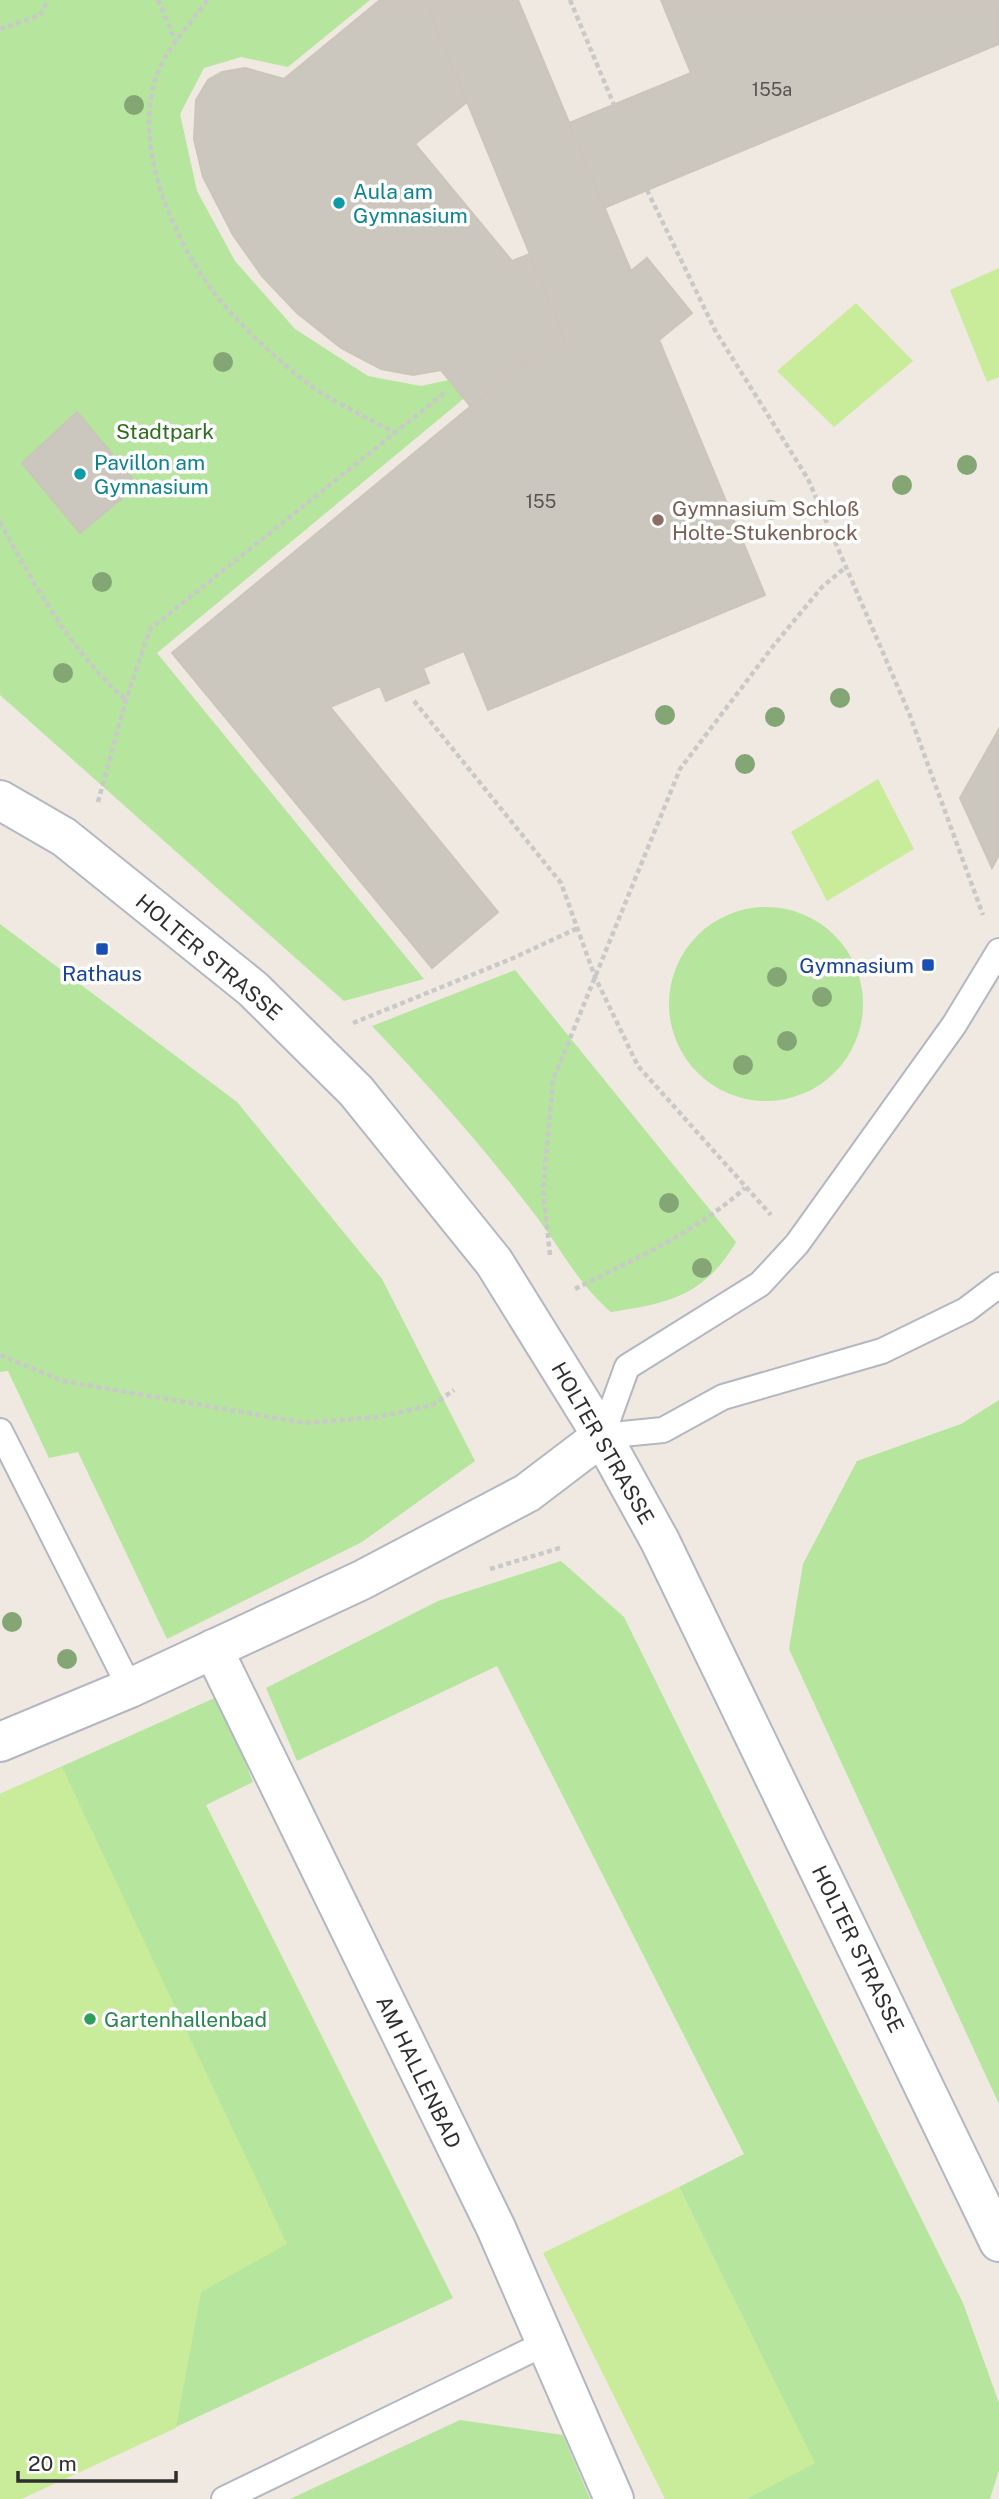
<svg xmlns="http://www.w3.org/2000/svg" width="999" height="2499" viewBox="0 0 999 2499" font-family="'Public Sans',sans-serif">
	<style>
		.green { fill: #b6e59e }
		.pitch { fill: #c9ec9a }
		.building { fill: #cbc7bf; stroke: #cbc5ba; stroke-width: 2 }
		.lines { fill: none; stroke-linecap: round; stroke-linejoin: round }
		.service-casing { stroke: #b4b7c1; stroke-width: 28 }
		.minor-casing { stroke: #b4b7c1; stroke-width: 42 }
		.tertiary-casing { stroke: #b4b7c1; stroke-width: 42 }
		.path { stroke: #c9c9c9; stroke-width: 4.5; stroke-dasharray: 5 3.5; stroke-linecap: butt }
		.service { stroke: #fff; stroke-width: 24 }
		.minor { stroke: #fff; stroke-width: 38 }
		.tertiary { stroke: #fff; stroke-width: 38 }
		.tree { fill: #84a574 }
		.culture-dot { fill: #0f9aa8; stroke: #fff; stroke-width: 2.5 }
		.education-dot { fill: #8d6e63; stroke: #fff; stroke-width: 2.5 }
		.transit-dot { fill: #1a4fb4; stroke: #fff; stroke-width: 2.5 }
		.leisure-dot { fill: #2e9e5b; stroke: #fff; stroke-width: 2.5 }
		.labels { text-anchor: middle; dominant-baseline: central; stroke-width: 7; stroke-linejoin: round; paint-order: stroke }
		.number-label { font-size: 18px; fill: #555452 }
		.culture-label { font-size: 21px; fill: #0d838f; stroke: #fff; text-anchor: start }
		.park-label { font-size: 21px; fill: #2c6e1b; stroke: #fff }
		.education-label { font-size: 21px; fill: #785e54; stroke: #fff; text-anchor: start }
		.street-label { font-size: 21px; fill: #2e2e2e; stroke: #fff }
		.transit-label { font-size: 21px; fill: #164399; stroke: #fff; text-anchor: end }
		.leisure-label { font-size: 21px; fill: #27864d; stroke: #fff; text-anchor: start }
	</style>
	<rect width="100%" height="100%" fill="#efe9e1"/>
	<g class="green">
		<path d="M 0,0 L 370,0 L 288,67 L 241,57 L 204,68 L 180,114 L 197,191 L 235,261 L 295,329 L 368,376 L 421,386 L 453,379 L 485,381 L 157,653 L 424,979 L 344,1001 L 0,695 Z"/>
		<circle cx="766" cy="1004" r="97"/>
		<path d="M 0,924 L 237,1102 L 382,1279 L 475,1461 L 362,1542 L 167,1639 L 78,1452 L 49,1458 L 8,1371 L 0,1372 Z"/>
		<path d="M 515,970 L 736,1242 C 704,1296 669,1303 611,1312 C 579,1285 561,1249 536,1216 C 485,1149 430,1087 372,1026 Z"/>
		<path d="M 999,1400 L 999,2104 L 789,1649 L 803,1564 L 857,1461 L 961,1424 Z"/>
		<path d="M 561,1561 L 624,1617 L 963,2303 L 999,2403 L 999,2470 L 990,2499 L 746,2499 L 814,2463 L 679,2187 L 744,2154 L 497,1666 L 297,1761 L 266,1688 L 438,1601 Z"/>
		<path d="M 219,1696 L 253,1782 L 206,1805 L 453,2298 L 21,2499 L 0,2499 L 0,1794 Z"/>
		<path d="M 460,2420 L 563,2435 L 590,2499 L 290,2499 Z"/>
	</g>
	<g class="pitch">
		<path d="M 999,268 L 999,377 L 987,382 L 950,290 Z"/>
		<path d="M 856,303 L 913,361 L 834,427 L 777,371 Z"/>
		<path d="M 878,779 L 914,849 L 827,901 L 791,832 Z"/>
		<path d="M 62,1767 L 287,2244 L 201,2292 L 176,2428 L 21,2499 L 0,2499 L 0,1794 Z"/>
		<path d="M 679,2187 L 815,2463 L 746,2499 L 665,2499 L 543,2253 Z"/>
	</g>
	<g class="building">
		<path d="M 380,0 L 425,0 L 467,102 L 415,144 L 512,261 L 530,254 L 565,339 L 528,369 L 523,363 L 471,407 L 441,370 L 413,375 L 381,369 L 341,348 L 297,313 L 262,276 L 233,235 L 203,177 L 194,139 L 196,100 L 208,80 L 222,72 L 245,68 L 284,79 Z"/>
		<path d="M 425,0 L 518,0 L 631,271 L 647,258 L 692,313 L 659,340 L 765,595 L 488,710 L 464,651 L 423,668 L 429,683 L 409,691 L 386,701 L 380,686 L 330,707 L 498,912 L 432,968 L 172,653 L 523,363 L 528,369 L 565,339 Z"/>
		<path d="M 661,0 L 999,0 L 999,44 L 604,208 L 569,123 L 691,73 Z"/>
		<path d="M 77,412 L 138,485 L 80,533 L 22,463 Z"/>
		<path d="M 999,729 L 999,855 L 992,868 L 960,798 Z"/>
	</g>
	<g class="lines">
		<g class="service-casing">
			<g id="service">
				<path d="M 999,951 L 954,1025 L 797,1244 L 760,1284 L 627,1367 L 602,1436 L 663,1430 L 723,1397 L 882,1351 L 966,1310 L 999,1285"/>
				<path d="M 0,1431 L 130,1688"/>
				<path d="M 224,2499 L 546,2343"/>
			</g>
		</g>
		<g class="minor-casing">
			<g id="minor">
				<path d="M 213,1649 L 496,2228 L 614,2499"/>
				<path d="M 0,1742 L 130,1688 L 362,1580 L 527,1493 L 602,1436"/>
			</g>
		</g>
		<g class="tertiary-casing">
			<path id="tertiary" d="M 0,800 L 64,837 L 253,989 L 356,1091 L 494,1262 L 602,1436 L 660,1541 L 999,2242"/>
		</g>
		<g class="path">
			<path d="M 158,0 L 176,43"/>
			<path d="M 207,0 C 193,21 172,42 161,65 C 128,134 169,232 212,290 C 236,322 271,354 303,380 C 330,401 365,416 395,433"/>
			<path d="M 570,0 L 614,105"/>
			<path d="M 0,29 L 40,15 L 48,0"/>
			<path d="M 647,190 L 716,332 L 808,479 L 909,713 L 983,915"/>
			<path d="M 0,522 C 34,585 72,653 126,700"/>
			<path d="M 414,701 L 561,883 L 595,977 L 638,1066 L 771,1215"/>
			<path d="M 98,802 L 126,700 L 150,629 L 447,391"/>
			<path d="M 353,1023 L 511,959 L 578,928"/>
			<path d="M 550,1255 L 543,1190 L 553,1080 L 680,769 L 774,645 L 822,587 L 846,567"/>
			<path d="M 575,1289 C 634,1259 695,1233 745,1188"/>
			<path d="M 0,1355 L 63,1381 L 305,1423 L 378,1417 L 432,1405 L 454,1390"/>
			<path d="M 490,1569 L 563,1547"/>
		</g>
		<use href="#service" class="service"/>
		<use href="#minor" class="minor"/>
		<use href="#tertiary" class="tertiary"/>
	</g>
	<g class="tree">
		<circle cx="134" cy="105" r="10"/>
		<circle cx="223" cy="362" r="10"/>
		<circle cx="967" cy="465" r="10"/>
		<circle cx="902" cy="485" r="10"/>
		<circle cx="771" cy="510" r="10"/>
		<circle cx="102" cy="582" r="10"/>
		<circle cx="63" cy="673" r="10"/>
		<circle cx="840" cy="698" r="10"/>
		<circle cx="665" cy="715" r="10"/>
		<circle cx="775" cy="717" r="10"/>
		<circle cx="745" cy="764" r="10"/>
		<circle cx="777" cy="977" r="10"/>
		<circle cx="822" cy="997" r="10"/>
		<circle cx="787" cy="1041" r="10"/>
		<circle cx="743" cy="1065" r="10"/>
		<circle cx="669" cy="1203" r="10"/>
		<circle cx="702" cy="1268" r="10"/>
		<circle cx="12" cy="1622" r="10"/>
		<circle cx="67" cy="1659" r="10"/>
	</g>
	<g class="culture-dot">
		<circle cx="339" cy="203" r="7"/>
		<circle cx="80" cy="474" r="7"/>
	</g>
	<circle class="education-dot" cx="658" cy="520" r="7"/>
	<g class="transit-dot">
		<rect x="95" y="942" width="14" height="14" rx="3.5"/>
		<rect x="921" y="958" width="14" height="14" rx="3.5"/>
	</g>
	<circle class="leisure-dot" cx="90" cy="2019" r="7"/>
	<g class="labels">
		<g class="number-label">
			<text x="772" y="89">155a</text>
			<text x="541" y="501">155</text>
		</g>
		<g class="culture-label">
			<text x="353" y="191">Aula am<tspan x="353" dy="24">Gymnasium</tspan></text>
			<text x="94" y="462">Pavillon am<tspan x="94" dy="24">Gymnasium</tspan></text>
		</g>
		<g class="park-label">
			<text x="165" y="431">Stadtpark</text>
		</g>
		<g class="education-label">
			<text x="672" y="508">Gymnasium Schloß<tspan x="672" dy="24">Holte-Stukenbrock</tspan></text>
		</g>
		<g class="street-label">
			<text transform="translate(209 957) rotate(40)">HOLTER STRASSE</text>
			<text transform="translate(603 1443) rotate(60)">HOLTER STRASSE</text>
			<text transform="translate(858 1949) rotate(64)">HOLTER STRASSE</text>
			<text transform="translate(419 2072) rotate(64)">AM HALLENBAD</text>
		</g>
		<g class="transit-label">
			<text x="914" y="965">Gymnasium</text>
			<text x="102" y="973" text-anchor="middle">Rathaus</text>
		</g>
		<g class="leisure-label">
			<text x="104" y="2019">Gartenhallenbad</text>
		</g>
	</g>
	<path d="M18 2471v10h158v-10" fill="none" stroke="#2e2e2e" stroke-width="3.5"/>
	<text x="28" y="2471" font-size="21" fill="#2e2e2e" stroke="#ffffff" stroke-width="5" paint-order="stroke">20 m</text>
</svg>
